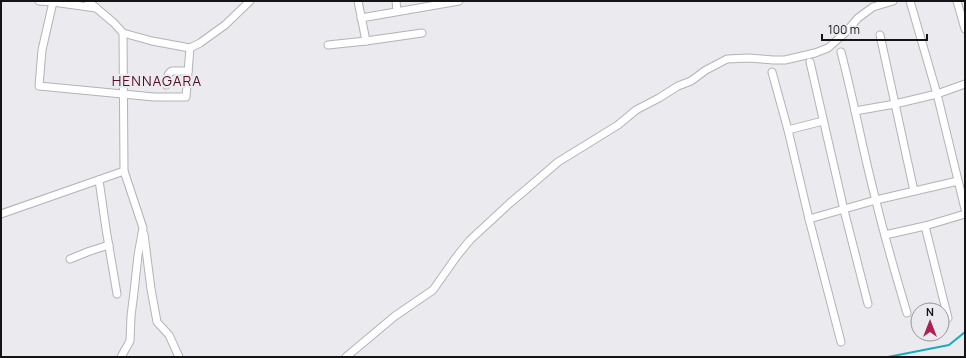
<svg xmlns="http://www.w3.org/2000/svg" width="966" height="358" viewBox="0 0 966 358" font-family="Manrope,sans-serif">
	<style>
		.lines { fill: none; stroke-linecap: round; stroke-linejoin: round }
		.stream { stroke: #11afbc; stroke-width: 2 }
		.minor-casing { stroke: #b3b3b6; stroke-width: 9 }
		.minor { stroke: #fff; stroke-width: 7 }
		.labels { text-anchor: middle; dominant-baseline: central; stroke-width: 4; stroke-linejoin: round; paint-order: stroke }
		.quarter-label { font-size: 14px; letter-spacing: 1px; fill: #540f26; stroke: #ebebef }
	</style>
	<rect width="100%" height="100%" fill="#ebebef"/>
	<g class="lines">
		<path class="stream" d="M 888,357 L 949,345 L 965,332"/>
		<g class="minor-casing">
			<g id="minor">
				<path d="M 39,1 L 53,2"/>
				<path d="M 88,1 L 114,23 L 123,33 L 152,41 L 190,48 L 200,43 L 225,25 L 250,1"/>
				<path d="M 358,1 L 366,41 L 422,33"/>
				<path d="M 396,1 L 397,11"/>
				<path d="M 910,1 L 937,94 L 965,209"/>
				<path d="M 957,1 L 965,29"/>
				<path d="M 96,8 L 53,2 L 42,50 L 39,86 L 154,97 L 186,97 L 190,48"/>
				<path d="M 361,18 L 459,1"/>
				<path d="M 880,35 L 914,191"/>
				<path d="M 328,45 L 366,41"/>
				<path d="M 841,52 C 854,101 863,152 876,201 C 885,239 896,276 907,313"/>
				<path d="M 810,62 L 844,210 L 868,304"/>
				<path d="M 772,72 L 788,130 L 809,219 L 841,342"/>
				<path d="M 166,85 C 167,80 167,73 172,71 L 188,71"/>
				<path d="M 855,111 L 895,104 L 937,94 L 965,84"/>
				<path d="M 788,130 L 823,121"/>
				<path d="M 99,180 L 106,229 L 117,294"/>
				<path d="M 1,214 L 124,171 L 123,33"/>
				<path d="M 809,219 L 876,200 L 958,181"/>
				<path d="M 925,226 L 948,318"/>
				<path d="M 144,234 L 151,289 L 157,322 L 169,335 L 179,357"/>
				<path d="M 885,235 L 925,226 L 965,214"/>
				<path d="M 70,259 L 90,251 L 109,245"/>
				<path d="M 121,357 L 130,341 L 131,316 L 134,292 L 138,255 L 143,228 L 124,171"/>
				<path d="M 346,357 L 395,316 L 433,290 L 457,256 L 470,240 L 510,203 L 529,187 L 558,162 L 618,125 L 636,110 L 659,98 L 678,86 L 691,81 L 706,70 L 727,59 L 749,58 L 773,60 L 785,60 L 815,53 L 828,48 L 846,32 L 858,18 L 873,7 L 893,1"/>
			</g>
		</g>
		<use href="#minor" class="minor"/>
	</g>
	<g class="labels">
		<g class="quarter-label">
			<text x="157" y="80">HENNAGARA</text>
		</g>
	</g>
	<rect width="966" height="358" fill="none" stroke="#141416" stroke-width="4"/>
	<g transform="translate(930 322)"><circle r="19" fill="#ebebef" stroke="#959598"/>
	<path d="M0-3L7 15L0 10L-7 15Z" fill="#b01f53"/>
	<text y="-6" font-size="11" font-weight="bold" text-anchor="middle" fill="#141416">N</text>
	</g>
	<path d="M822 34v6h105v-6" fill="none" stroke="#141416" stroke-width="2"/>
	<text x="828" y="34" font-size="12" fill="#141416" stroke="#ebebef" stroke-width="3" paint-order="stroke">100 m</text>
</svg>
